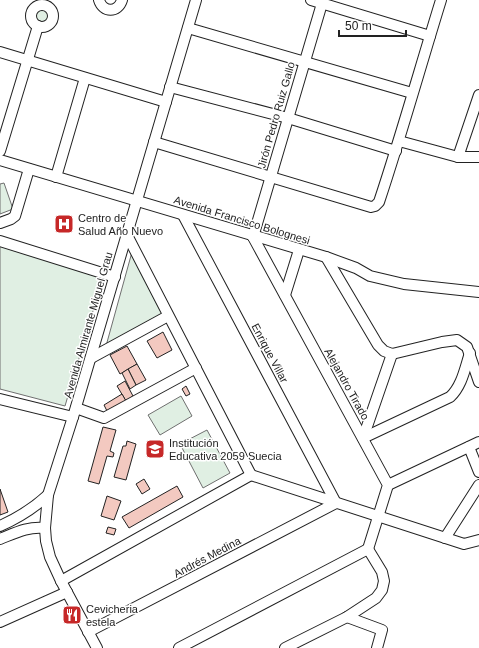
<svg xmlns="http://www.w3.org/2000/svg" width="479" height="648" viewBox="0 0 479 648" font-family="Helvetica,sans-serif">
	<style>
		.green { fill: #e0efe3; stroke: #6f6f6f }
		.building { fill: #f3c9c0; stroke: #222 }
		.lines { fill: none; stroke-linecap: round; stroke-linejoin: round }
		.minor-casing { stroke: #222; stroke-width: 12 }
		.minor { stroke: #fff; stroke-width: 10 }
		.labels { text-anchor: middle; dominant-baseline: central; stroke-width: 3; stroke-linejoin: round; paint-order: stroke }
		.street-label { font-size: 11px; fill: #222; stroke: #fff }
		.poi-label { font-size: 11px; fill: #222; stroke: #fff; text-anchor: start }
	</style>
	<rect width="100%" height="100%" fill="#fff"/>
	<g class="green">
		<circle cx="43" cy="16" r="8"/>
		<path d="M 4,183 L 13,209 L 0,214 L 0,184 Z"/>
		<path d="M 0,245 L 103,277 L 65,406 L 0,389 Z"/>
		<path d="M 132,252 L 164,314 L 106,346 Z"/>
		<path d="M 181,396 L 192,416 L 160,435 L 148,415 Z"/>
		<path d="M 207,430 L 230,473 L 203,488 L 180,444 Z"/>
	</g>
	<g class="building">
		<path d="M 163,332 L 172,350 L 157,358 L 147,341 Z"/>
		<path d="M 127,346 L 137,364 L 120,374 L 110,355 Z"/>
		<path d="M 137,364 L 146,380 L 136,385 L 128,369 Z"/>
		<path d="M 128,369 L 136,385 L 130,389 L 122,373 Z"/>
		<path d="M 125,381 L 133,396 L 126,401 L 117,386 Z"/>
		<path d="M 186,386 L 190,394 L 186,396 L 182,389 Z"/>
		<path d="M 122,394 L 126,401 L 107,411 L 104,405 Z"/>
		<path d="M 103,427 L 116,430 L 110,451 L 114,453 L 113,457 L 107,456 L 99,484 L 88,481 Z"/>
		<path d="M 127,441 L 136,444 L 126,480 L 114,477 L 123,446 L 126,446 Z"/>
		<path d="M 144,479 L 150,489 L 142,494 L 136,484 Z"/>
		<path d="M 177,486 L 183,497 L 129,528 L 122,517 Z"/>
		<path d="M 0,489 L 8,512 L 0,515 Z"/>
		<path d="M 107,496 L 121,501 L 114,520 L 101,516 Z"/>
		<path d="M 108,527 L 116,529 L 114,535 L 106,533 Z"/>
	</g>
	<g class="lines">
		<g class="minor-casing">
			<g id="minor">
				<path d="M 99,0 C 103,13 118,13 122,0"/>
				<path d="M 311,0 L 430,36"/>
				<circle cx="42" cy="16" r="11"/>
				<path d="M 188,28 L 412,93"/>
				<path d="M 0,52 L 166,102"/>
				<path d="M 170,87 L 288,118 L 396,151"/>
				<path d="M 399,141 L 458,157 L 479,157"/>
				<path d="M 154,142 L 371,207 L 375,206 L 379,202 C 401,136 420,68 441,0"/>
				<path d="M 0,151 L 38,26"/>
				<path d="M 458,157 L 479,95"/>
				<path d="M 0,160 L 326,257 L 356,268 L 370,276 L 404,284 L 479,292"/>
				<path d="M 56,177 L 85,78"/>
				<path d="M 0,223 L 11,219 L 15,216 L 29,169"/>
				<path d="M 127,235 L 251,475"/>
				<path d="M 253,237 L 388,485 L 368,549"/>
				<path d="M 253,237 L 323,0"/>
				<path d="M 0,241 L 115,277"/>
				<path d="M 326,257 L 378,345 L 384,351 L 392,354 L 442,342 L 457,340 L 467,347 L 479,382"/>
				<path d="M 285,295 L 299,250"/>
				<path d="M 91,358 L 168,316"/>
				<path d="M 0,399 L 73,417"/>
				<path d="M 76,408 L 104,418 L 196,368"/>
				<path d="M 363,438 L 450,397 C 462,386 465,368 470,353"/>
				<path d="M 363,438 L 392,354"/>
				<path d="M 469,447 L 479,472"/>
				<path d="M 251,475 L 464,544 L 479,540"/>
				<path d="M 388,485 L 479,442"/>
				<path d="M 0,526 C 18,518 34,508 48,495"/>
				<path d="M 445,538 L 479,485"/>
				<path d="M 0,539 C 15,533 28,526 45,528"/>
				<path d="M 61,581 L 251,475"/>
				<path d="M 347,617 L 382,630 L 377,648"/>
				<path d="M 0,622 L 67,592"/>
				<path d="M 88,632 L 336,503 L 183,215"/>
				<path d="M 97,648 L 61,581 L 50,557 L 46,541 L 45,528 L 48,495 L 73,417 L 196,0"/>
				<path d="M 179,648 L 368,549"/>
				<path d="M 285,648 L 347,617 L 376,598 L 382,590 L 384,581 L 382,572 L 368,549"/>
			</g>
		</g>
		<use href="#minor" class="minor"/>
	</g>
	<defs>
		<g id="hospital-square" transform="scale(1)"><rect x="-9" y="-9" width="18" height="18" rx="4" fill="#c62828" stroke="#fff"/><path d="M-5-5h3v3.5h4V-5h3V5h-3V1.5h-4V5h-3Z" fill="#fff"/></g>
		<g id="school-square" transform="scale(1)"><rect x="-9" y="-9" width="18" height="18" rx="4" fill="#c62828" stroke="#fff"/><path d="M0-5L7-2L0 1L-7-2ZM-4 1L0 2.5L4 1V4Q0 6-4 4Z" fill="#fff"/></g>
		<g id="restaurant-square" transform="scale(1)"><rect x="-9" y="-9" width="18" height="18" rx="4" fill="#c62828" stroke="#fff"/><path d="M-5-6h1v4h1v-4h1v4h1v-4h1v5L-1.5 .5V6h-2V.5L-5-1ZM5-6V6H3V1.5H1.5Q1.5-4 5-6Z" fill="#fff"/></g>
	</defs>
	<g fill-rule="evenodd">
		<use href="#hospital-square" x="64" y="224"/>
		<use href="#school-square" x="155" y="449"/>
		<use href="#restaurant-square" x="72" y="615"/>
	</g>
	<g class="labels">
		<g class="street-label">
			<text transform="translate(276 115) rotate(-74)">Jirón Pedro Ruiz Gallo</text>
			<text transform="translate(242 220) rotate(17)">Avenida Francisco Bolognesi</text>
			<text transform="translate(88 325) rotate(-74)">Avenida Almirante Miguel Grau</text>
			<text transform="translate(270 353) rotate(62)">Enrique Villar</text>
			<text transform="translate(347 384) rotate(61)">Alejandro Tirado</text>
			<text transform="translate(207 557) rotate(-28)">Andrés Medina</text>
		</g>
		<g class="poi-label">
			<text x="78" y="218">Centro de<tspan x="78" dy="13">Salud Año Nuevo</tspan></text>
			<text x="169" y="443">Institución<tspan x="169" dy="13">Educativa 2059 Suecia</tspan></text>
			<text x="86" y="609">Cevicheria<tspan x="86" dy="13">estela</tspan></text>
		</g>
	</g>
	<path d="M339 30v6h67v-6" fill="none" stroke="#222222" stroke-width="2"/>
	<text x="345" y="30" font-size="12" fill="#222222" stroke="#ffffff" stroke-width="3" paint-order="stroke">50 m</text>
</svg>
